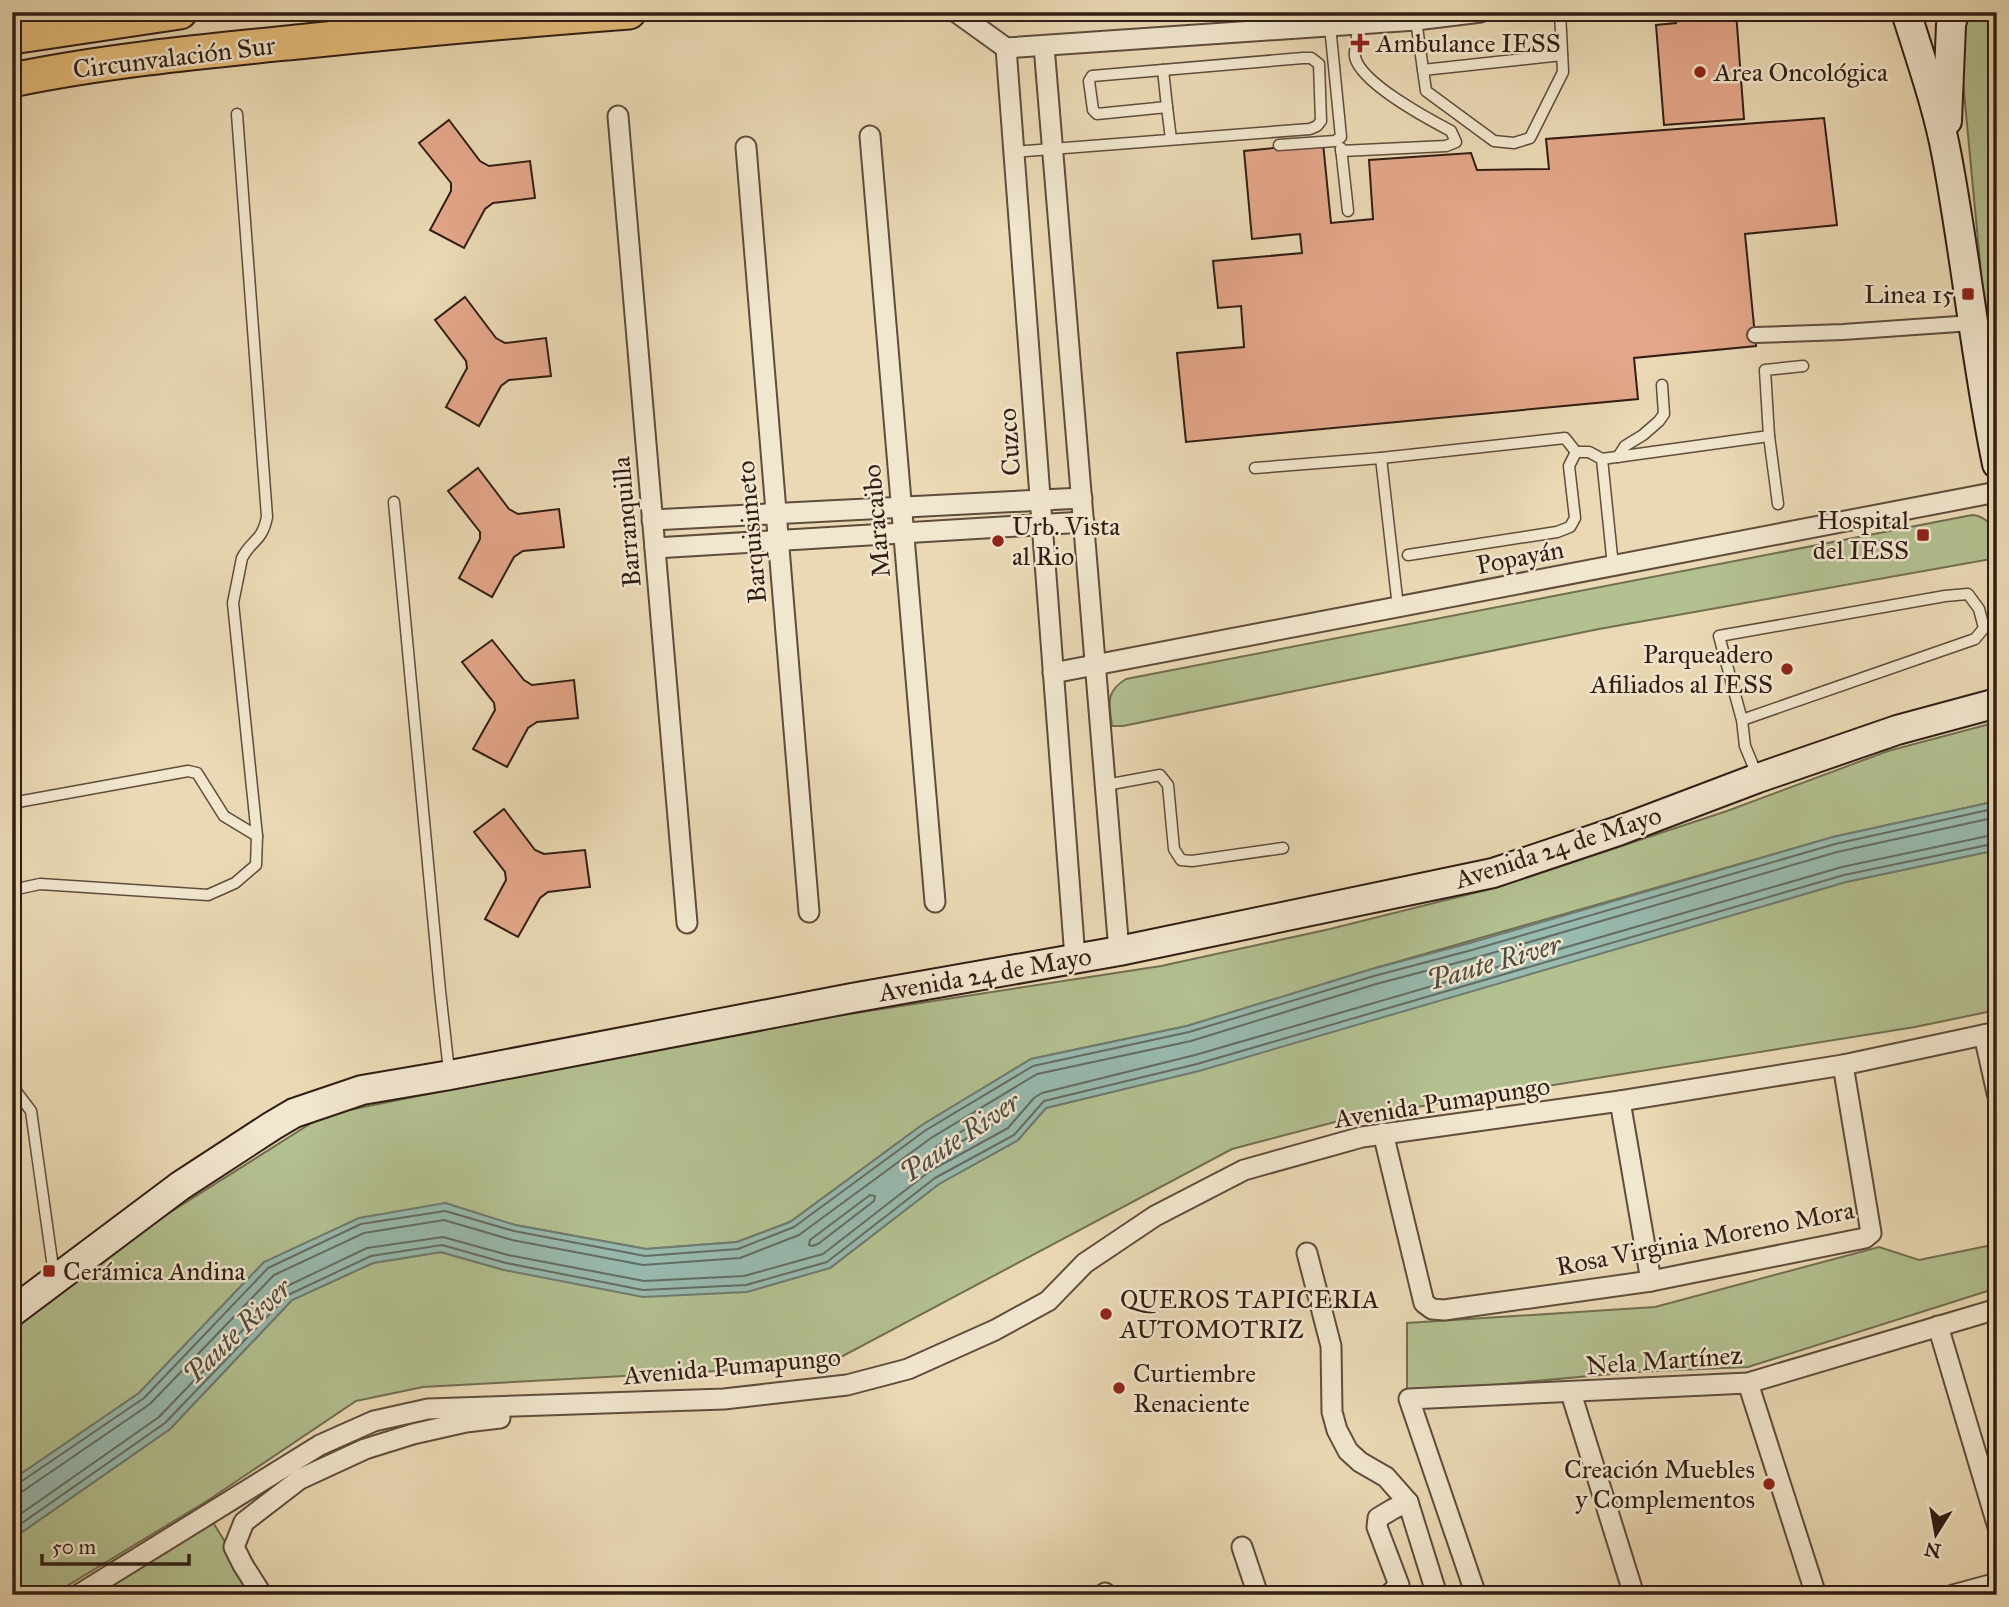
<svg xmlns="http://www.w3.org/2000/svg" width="2009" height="1607" viewBox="0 0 2009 1607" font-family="'IM FELL Great Primer',serif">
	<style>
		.green { fill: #b3c090; stroke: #726e52; stroke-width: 2 }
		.water { fill: #98baaf; stroke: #6f7b71; stroke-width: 2 }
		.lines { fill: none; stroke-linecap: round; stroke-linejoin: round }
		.shore { stroke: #646c62; stroke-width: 2 }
		.stream { stroke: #6f7b71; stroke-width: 6 }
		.building { fill: #e4a68a; stroke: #311d15; stroke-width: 2 }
		.service-casing { stroke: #5f4c3d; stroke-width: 13 }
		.pedestrian-casing { stroke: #5f4c3d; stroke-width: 18 }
		.minor-casing { stroke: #5f4c3d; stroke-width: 23 }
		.secondary-casing { stroke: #311d15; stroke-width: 32 }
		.trunk-casing { stroke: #311d15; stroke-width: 37 }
		.service { stroke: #f1e6ce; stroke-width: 10 }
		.pedestrian { stroke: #f1e6ce; stroke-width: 14 }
		.minor { stroke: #f1e6ce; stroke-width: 19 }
		.secondary { stroke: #f1e6ce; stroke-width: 28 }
		.trunk { stroke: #e5bc7a; stroke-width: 33 }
		.poi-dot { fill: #8f2418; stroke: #f1e6ce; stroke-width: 2.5 }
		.labels { text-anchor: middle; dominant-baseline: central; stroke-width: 5; stroke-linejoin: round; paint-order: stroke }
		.poi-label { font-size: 26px; fill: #311d15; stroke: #f1e6ce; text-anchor: start }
		.street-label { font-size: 26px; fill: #311d15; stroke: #f1e6ce }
		.water-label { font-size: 28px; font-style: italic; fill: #504c43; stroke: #f1e6ce }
	</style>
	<rect width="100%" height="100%" fill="#ead9b4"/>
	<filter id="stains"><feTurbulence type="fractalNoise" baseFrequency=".00286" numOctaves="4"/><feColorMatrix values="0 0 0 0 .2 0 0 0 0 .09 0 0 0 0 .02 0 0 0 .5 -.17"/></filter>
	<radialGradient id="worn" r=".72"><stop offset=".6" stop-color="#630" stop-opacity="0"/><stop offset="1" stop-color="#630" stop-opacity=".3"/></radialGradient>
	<g class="green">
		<path d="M 1961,12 L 1997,12 L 1997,370 L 1982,283 L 1958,29 Z"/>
		<path d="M 1972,515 C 1995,517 1997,540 1997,558 L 1599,629 L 1123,726 L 1112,726 C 1109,703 1105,692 1126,679 Z"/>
		<path d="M 1997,722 L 1997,801 L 1833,837 L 1372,969 L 1187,1026 L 1031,1059 L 922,1125 L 790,1222 L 737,1242 L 646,1249 L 515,1225 L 445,1203 L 264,1262 L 139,1393 L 12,1480 L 12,1331 L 158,1220 L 324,1115 L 745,1030 L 1161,966 L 1330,929 L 1494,888 L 1727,811 L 1888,751 Z"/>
		<path d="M 1997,850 L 1997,1010 L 1915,1027 L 1354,1117 L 1232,1149 L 826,1365 L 423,1387 L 356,1401 L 207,1501 L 52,1595 L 12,1595 L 12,1539 L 170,1429 L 292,1300 L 373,1263 L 441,1252 L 504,1270 L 830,1268 L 939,1184 L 1018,1140 L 1046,1108 L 1192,1072 L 1846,882 Z"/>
		<path d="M 1997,1244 L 1997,1288 L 1748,1367 L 1633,1372 L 1407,1393 L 1407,1323 L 1655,1307 L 1879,1247 L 1919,1260 Z"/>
		<path d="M 209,1516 L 258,1595 L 80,1595 Z"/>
	</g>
	<path class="water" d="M 1997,801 L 1997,850 L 1846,882 L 1199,1071 L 1046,1108 L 1018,1140 L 939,1184 L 830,1268 L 747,1292 L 643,1297 L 504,1270 L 441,1252 L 373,1263 L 292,1300 L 170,1429 L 12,1539 L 12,1480 L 139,1393 L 264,1262 L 359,1218 L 445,1203 L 515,1225 L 646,1249 L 737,1242 L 790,1222 L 922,1125 L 1031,1059 L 1187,1026 L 1372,969 L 1470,943 L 1833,837 Z"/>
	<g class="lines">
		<g class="shore">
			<path d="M 1004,1106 L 1008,1106 L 1009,1110 L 1001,1120 L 938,1154 L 933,1153 L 933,1150 L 937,1146 Z"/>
			<path d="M 870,1195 L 875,1196 L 874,1201 L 818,1244 L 812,1246 L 809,1245 L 810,1240 Z"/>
			<path d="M 12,1485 L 19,1483 L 144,1398 L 268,1268 L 361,1224 L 445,1211 L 514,1231 L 645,1256 L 738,1249 L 794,1227 L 926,1130 L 1033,1066 L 1189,1032 L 1374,976 L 1472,950 L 1835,844 L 1997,808"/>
			<path d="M 12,1494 L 23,1491 L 150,1404 L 274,1275 L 364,1233 L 444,1220 L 512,1240 L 643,1265 L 740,1258 L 799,1235 L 931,1138 L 1037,1074 L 1191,1041 L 1376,984 L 1475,958 L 1837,852 L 1997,817"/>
			<path d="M 12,1520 L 159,1417 L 283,1288 L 367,1248 L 443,1237 L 508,1255 L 644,1281 L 744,1276 L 823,1254 L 930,1171 L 1008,1128 L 1034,1098 L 1042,1093 L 1195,1055 L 1842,867 L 1997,834"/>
			<path d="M 12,1530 L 165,1423 L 288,1295 L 371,1256 L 442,1245 L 506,1263 L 643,1290 L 746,1285 L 827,1262 L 935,1178 L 1014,1135 L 1044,1101 L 1197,1064 L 1844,875 L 1997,843"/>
		</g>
		<path class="stream" d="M 1997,31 L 1991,47 L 1997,74"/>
	</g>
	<g class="building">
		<path d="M 1675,12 L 1736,12 L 1744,119 L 1664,125 L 1656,25 L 1676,23 Z"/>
		<path d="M 1824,118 L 1837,225 L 1745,234 L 1756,346 L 1634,358 L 1638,399 L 1186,442 L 1177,353 L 1244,347 L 1241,306 L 1218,308 L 1213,261 L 1302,253 L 1300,234 L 1252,239 L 1244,151 L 1323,143 L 1331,223 L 1373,219 L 1369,160 L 1471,153 L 1477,170 L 1549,169 L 1546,139 Z"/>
		<path d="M 449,120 L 480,161 L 489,166 L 530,161 L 535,198 L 493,203 L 485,209 L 464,248 L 430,230 L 451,191 L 451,183 L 419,143 Z"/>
		<path d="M 465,297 L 496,338 L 505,343 L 546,338 L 551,376 L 509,380 L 501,386 L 479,426 L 446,407 L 467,368 L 466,361 L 435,320 Z"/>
		<path d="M 478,468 L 509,509 L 518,514 L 559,509 L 564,547 L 523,551 L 514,557 L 492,597 L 459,578 L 480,539 L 480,532 L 448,491 Z"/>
		<path d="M 492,640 L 524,680 L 532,685 L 574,680 L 578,718 L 537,722 L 528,728 L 507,767 L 473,749 L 495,710 L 494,703 L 462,662 Z"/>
		<path d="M 504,809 L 535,850 L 544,854 L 585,850 L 590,887 L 548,892 L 540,898 L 518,937 L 485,919 L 506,880 L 505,872 L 474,832 Z"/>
	</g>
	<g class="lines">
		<g class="service-casing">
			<g id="service">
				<path d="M 1416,20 L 1426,91 L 1494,141 L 1514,143 L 1530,138 L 1563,72 L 1560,12"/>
				<path d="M 1163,70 L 1167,107"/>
				<path d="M 1423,70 L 1562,55"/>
				<path d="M 1279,145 L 1335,141 L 1341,137 L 1330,26"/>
				<path d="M 1341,148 L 1348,211"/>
				<path d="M 1341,151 L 1446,146 L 1456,142 L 1451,131 C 1428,119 1361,83 1355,57 C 1354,50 1358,32 1359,24"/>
				<path d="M 1014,152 L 1310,129 L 1317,126 L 1321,121 L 1319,64 L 1311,58 L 1303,58 L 1092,76 L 1089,81 L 1093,110 L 1097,114 L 1167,107 L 1171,139"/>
				<path d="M 1769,436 L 1778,504"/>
				<path d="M 1618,457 L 1625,446 L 1643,435 L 1659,421 L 1664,414 L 1662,385"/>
				<path d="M 1381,458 L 1565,438 L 1576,452"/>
				<path d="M 1602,459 L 1769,436 L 1765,370 L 1803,366"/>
				<path d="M 1255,468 L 1381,458 L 1398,607"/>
				<path d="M 394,502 L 440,991 L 449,1071"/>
				<path d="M 1408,555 L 1557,532 L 1570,527 L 1575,518 L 1569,466 L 1576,452 L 1589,452 L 1602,459 L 1613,566"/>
				<path d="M 1742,720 L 1975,639 L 1984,628 L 1979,609 L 1968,594 L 1945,596 L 1719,636 L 1742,720 L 1745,746 L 1757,775"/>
				<path d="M 1106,785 L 1160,775 L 1168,785 L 1174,849 L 1181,860 L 1192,861 L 1283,848"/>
				<path d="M 12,803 L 188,771 L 197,773 L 224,816 L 257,836"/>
				<path d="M 12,890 L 40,884 L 208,895 L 235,883 L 256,865 L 257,836 L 233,603 L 242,558 C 252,539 262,542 267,517 L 237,114"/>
				<path d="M 12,1086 L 31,1111 L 54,1275"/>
			</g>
		</g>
		<g class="pedestrian-casing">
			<path id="pedestrian" d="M 1755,335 L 1843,332 L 1972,323"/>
		</g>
		<g class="minor-casing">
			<g id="minor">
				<path d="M 956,12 L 1006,48 L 1416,20 L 1481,12"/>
				<path d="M 1044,46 L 1119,951"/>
				<path d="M 1006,48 L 1075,958"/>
				<path d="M 618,116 L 687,923"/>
				<path d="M 870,136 L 935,902"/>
				<path d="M 746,147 L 809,912"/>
				<path d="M 652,520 L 1082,498"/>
				<path d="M 655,548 L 1084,522"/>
				<path d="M 1053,673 L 1997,492"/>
				<path d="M 1984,1035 L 1997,1093"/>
				<path d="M 1620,1101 L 1651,1281"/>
				<path d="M 1383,1133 L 1424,1303 L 1432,1309 L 1444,1310 L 1651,1281 L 1865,1238 L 1871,1233 L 1843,1065"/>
				<path d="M 1307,1253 L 1331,1346 L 1332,1412 L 1337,1430 L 1348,1451 L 1360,1462 L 1386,1477 L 1408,1502 L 1437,1595"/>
				<path d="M 1938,1326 L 1997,1524"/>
				<path d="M 1748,1383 L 1816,1595"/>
				<path d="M 1571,1393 L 1634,1595"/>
				<path d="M 1242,1547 L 1258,1595"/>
				<path d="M 1105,1593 L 1106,1595"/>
				<path d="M 78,1595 L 320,1445 L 374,1421 L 428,1409 L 724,1399 L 847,1385 L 908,1369 L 995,1330 L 1048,1301 L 1085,1263 L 1155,1216 L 1244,1170 L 1362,1137 L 1620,1101 L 1843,1065 L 1997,1032"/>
				<path d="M 262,1595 L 243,1565 L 234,1547 L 244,1522 L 300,1479 L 365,1449 L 413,1434 L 466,1422 L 500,1418"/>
				<path d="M 1389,1595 L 1399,1585 L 1377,1527 L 1378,1518 L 1393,1509 L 1408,1502"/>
				<path d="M 1476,1595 L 1409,1399 L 1748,1383 L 1997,1309"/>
				<path d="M 1953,1595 L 1997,1583"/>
			</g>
		</g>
		<g class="secondary-casing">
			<g id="secondary">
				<path d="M 1906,12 C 1921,60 1938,108 1947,157 C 1966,258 1976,362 1997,464"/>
				<path d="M 1947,121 L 1951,25 L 1954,12"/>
				<path d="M 12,1312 L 180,1186 L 272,1126 L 294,1113 L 362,1090 L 450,1075 L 852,998 L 1119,951 L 1493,873 L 1618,831 L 1758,778 L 1897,730 L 1997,703"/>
			</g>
		</g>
		<g class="trunk-casing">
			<g id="trunk">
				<path d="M 12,37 L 180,12"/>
				<path d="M 12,80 C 109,60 208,51 307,41 C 414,30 522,20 629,12"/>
			</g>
		</g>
		<use href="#service" class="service"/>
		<use href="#pedestrian" class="pedestrian"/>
		<use href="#minor" class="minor"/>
		<use href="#secondary" class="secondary"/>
		<use href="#trunk" class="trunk"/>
	</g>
	<g class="poi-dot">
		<path d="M1356.5 32.5h7v7h7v7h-7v7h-7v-7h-7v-7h7z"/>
		<circle cx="1700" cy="72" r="7"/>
		<rect x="1961" y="287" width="14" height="14" rx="3.5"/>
		<rect x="1916" y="528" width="14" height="14" rx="3.5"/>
		<circle cx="998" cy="541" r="7"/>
		<circle cx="1787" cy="669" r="7"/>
		<rect x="42" y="1264" width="14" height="14" rx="3.5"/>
		<circle cx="1106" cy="1314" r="7"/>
		<circle cx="1119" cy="1388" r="7"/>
		<circle cx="1769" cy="1484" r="7"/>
	</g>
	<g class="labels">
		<g class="poi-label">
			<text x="1376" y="43">Ambulance IESS</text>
			<text x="1714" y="72">Area Oncológica</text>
			<text x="1954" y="294" text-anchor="end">Linea 15</text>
			<text x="1909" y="520" text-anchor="end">Hospital<tspan x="1909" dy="30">del IESS</tspan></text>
			<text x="1012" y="526">Urb. Vista<tspan x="1012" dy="30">al Rio</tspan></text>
			<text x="1773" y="654" text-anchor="end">Parqueadero<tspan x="1773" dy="30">Afiliados al IESS</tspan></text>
			<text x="63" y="1271">Cerámica Andina</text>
			<text x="1120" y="1299">QUEROS TAPICERIA<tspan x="1120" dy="30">AUTOMOTRIZ</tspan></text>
			<text x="1133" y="1373">Curtiembre<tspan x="1133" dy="30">Renaciente</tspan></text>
			<text x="1755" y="1469" text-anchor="end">Creación Muebles<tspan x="1755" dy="30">y Complementos</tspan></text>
		</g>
		<g class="street-label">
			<text transform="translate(174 57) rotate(-7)">Circunvalación Sur</text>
			<text transform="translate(1009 442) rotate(-94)">Cuzco</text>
			<text transform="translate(876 521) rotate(-95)">Maracaibo</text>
			<text transform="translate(626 522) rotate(-95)">Barranquilla</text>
			<text transform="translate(751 532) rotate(-95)">Barquisimeto</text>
			<text transform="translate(1520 557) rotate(-11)">Popayán</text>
			<text transform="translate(1558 847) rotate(-18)">Avenida 24 de Mayo</text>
			<text transform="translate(985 974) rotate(-10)">Avenida 24 de Mayo</text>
			<text transform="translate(1442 1102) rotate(-9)">Avenida Pumapungo</text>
			<text transform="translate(1705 1238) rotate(-11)">Rosa Virginia Moreno Mora</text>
			<text transform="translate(1664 1360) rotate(-4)">Nela Martínez</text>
			<text transform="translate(732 1366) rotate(-5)">Avenida Pumapungo</text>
		</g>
		<g class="water-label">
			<text transform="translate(1494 962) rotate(-16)">Paute River</text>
			<text transform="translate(960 1137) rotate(-34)">Paute River</text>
			<text transform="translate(237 1331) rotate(-44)">Paute River</text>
		</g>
	</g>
	<rect width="2009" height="1607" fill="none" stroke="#ead9b4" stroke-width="42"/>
	<rect x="14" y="14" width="1981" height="1579" fill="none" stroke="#311d15" stroke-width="3.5"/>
	<rect x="21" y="21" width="1967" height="1565" fill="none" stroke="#311d15" stroke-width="2"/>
	<g transform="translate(1936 1534) rotate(191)" stroke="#f1e6ce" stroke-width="5" paint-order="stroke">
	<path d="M0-5L12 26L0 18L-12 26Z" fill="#311d15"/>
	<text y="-10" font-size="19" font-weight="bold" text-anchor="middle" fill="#311d15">N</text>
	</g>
	<path d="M42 1554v10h147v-10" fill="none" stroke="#311d15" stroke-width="3.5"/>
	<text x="52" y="1554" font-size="21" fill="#311d15" stroke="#f1e6ce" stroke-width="5" paint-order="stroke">50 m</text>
	<rect width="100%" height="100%" filter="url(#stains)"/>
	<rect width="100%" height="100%" fill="url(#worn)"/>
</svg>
